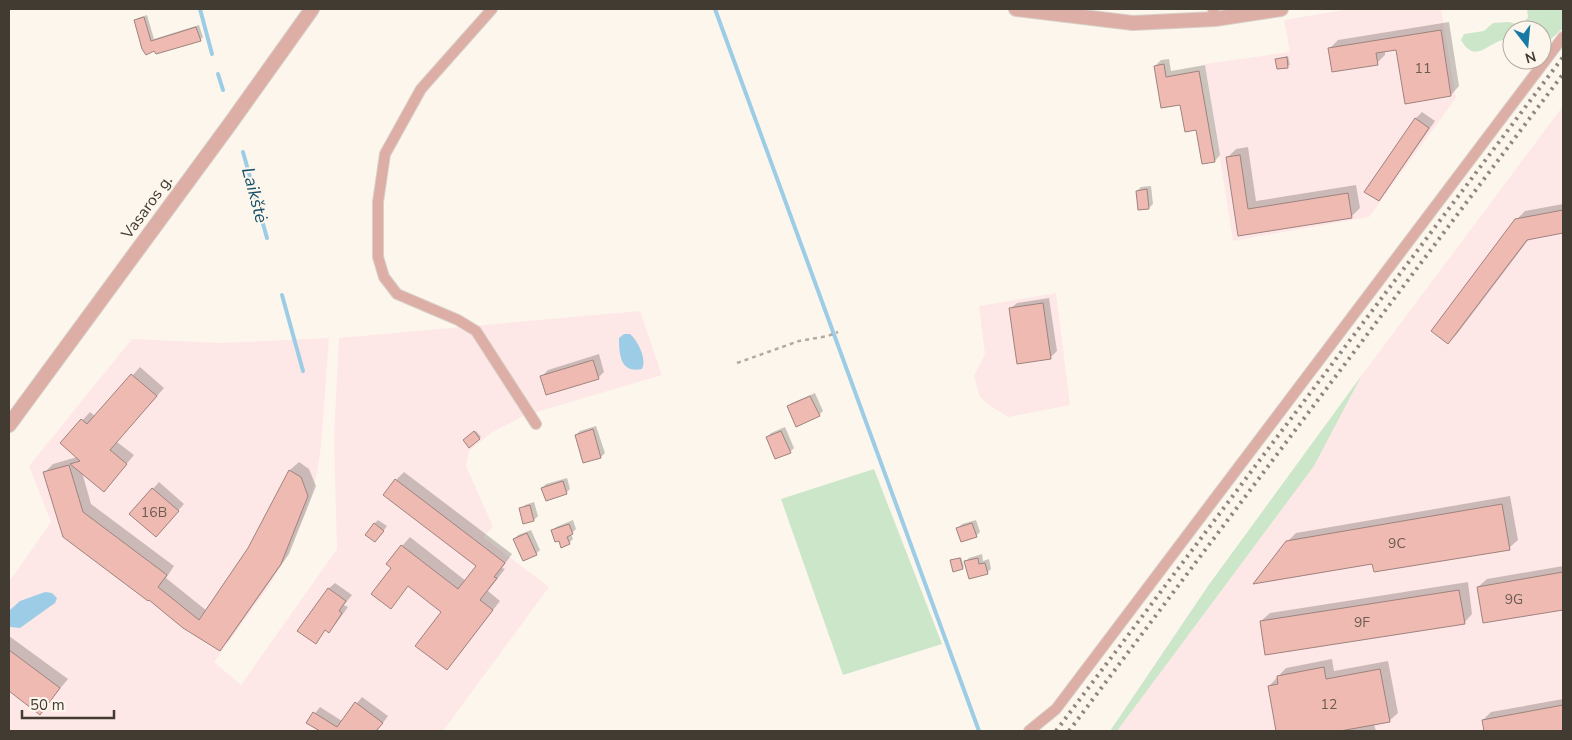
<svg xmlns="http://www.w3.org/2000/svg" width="1572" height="740" viewBox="0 0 1572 740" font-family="'Nunito Sans',sans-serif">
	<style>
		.industrial { fill: #fee8e7 }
		.green { fill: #cbe6c8 }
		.water { fill: #9dcde6 }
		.shadow { fill: #0003 }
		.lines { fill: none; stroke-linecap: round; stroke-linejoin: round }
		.stream { stroke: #9dcde6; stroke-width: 4 }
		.building { fill: #eebab1; stroke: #9f837e }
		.minor-casing { stroke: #d8d1c8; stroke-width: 12 }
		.tertiary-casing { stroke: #d8d1c8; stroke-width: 16 }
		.path { stroke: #b2aba2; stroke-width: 2.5; stroke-dasharray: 4 4; stroke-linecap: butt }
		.minor { stroke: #dcaea6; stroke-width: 10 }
		.tertiary { stroke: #dcaea6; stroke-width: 14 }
		.rail { stroke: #8e877e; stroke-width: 4; stroke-dasharray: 2.5 5; stroke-linecap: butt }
		.labels { text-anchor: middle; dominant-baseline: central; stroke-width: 4; stroke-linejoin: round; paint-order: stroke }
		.number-label { font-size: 14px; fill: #6d5b52 }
		.street-label { font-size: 16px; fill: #423b32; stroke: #fdf6ed }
		.water-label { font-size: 18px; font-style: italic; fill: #16526b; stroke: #fdf6ed }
	</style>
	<rect width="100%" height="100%" fill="#fdf6ed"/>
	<g class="industrial">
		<path d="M 1350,9 L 1441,9 L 1456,98 L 1369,217 L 1233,241 L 1205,64 L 1290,52 L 1284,20 Z"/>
		<path d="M 1563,106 L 1563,731 L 1117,731 L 1314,466 L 1362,375 Z"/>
		<path d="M 1056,293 L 1070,405 L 1008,417 L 989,405 L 980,397 L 974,376 L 985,354 L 979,306 Z"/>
		<path d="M 640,311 L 662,375 L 523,416 L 491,433 L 469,451 L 466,466 L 493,527 L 483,537 L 549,587 L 443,731 L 9,731 L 9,582 L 51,522 L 29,466 L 132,339 L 222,343 L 329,338 L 321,446 L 317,473 L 309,504 L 286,557 L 270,585 L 214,662 L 241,685 L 337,549 L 334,439 L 339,338 Z"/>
	</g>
	<g class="green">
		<path d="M 1527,9 L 1563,9 L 1562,29 L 1550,40 L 1542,42 L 1542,30 L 1512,30 L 1512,51 L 1509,44 L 1502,40 C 1485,46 1474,63 1461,40 L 1464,34 L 1484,31 L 1493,23 L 1509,22 L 1522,26 L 1528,17 Z"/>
		<path d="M 1362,375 L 1314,466 L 1117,731 L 1110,731 L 1208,586 Z"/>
		<path d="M 874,469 L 942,644 L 843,675 L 781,499 Z"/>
	</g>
	<g class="water">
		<path d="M 624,334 L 630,334 C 638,341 647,359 642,369 C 620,374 619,354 619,338 Z"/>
		<path d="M 45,592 L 52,593 L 57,598 L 55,603 L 20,628 L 10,627 L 9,623 L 10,610 L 20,601 Z"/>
	</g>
	<g class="shadow">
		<path d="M 147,15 L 154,39 L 199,25 L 203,37 L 200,40 L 157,53 L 135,21 L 138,18 Z"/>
		<path d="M 1449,22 L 1459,86 L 1451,95 L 1397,48 L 1385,51 L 1385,55 L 1377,63 L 1329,49 L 1338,40 Z"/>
		<path d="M 1288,56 L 1290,65 L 1278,68 L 1277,59 Z"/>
		<path d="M 1169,59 L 1171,71 L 1205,65 L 1220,155 L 1215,161 L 1197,129 L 1155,66 L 1161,60 Z"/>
		<path d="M 1422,112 L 1435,121 L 1385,193 L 1379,200 L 1366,191 L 1416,118 Z"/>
		<path d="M 1248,147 L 1256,201 L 1356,185 L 1360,208 L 1351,217 L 1239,234 L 1227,158 L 1236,149 Z"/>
		<path d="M 1151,186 L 1153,204 L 1149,208 L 1137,191 L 1141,187 Z"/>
		<path d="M 1563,204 L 1563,232 L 1529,239 L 1457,334 L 1448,343 L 1516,220 L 1525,211 Z"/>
		<path d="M 1049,298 L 1057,351 L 1050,358 L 1010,309 L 1017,303 Z"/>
		<path d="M 599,354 L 604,372 L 598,378 L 542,376 L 548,370 Z"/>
		<path d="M 140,367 L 164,388 L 117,442 L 134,455 L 104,491 L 82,472 L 91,504 L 174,566 L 166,578 L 207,611 L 249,548 L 290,470 L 299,462 L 309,469 L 316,486 L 289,554 L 228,641 L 220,649 L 184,627 L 44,473 L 53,464 L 77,457 L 61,443 L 90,412 L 96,417 Z"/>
		<path d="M 815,393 L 823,411 L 819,415 L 788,407 L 792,403 Z"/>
		<path d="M 596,426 L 605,453 L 601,457 L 584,462 L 576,435 L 580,431 Z"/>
		<path d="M 785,427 L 794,448 L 790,452 L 767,437 L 771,433 Z"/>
		<path d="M 476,431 L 481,437 L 469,446 L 466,438 Z"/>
		<path d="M 404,472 L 512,554 L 502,568 L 505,569 L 488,591 L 500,601 L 455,660 L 447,668 L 443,612 L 409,585 L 390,607 L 393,568 L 402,546 L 410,537 L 466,581 L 478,565 L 396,480 Z"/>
		<path d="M 567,478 L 570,489 L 566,493 L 542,488 L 546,484 Z"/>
		<path d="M 159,482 L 184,504 L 162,529 L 131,514 Z"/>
		<path d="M 1510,496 L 1518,540 L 1509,548 L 1373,562 L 1287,542 L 1296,533 Z"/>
		<path d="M 534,502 L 538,516 L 534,520 L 521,509 L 525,505 Z"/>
		<path d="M 378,520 L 387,526 L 379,537 L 374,524 Z"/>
		<path d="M 573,520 L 576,529 L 571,534 L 573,539 L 569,543 L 559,539 L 552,531 L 556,527 Z"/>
		<path d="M 976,520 L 980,532 L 976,536 L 958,528 L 962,524 Z"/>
		<path d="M 531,530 L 540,550 L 536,554 L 514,539 L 518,535 Z"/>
		<path d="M 982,554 L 983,561 L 989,559 L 991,569 L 987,573 L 965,562 L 969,558 Z"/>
		<path d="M 961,557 L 964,567 L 962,568 L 951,561 Z"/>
		<path d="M 1563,566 L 1563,608 L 1484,622 L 1478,587 L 1487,579 Z"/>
		<path d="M 1468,582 L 1472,614 L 1464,623 L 1261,621 L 1270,613 Z"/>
		<path d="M 335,583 L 352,595 L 344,605 L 348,607 L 335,625 L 328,631 L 326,629 L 315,642 L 328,589 Z"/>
		<path d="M 9,636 L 68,679 L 40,713 L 9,690 Z"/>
		<path d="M 1332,659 L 1334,671 L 1388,661 L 1398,713 L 1389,721 L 1374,724 L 1376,731 L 1278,731 L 1269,686 L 1286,668 Z"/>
		<path d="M 362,697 L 388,716 L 377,731 L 322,731 L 308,722 L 320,707 L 342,721 Z"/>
		<path d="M 1563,699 L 1563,731 L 1485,731 L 1483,720 L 1491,712 Z"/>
	</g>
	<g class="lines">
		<g class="stream">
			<path d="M 200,9 L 212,54"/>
			<path d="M 715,9 L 979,731"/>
			<path d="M 218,74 L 223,90"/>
			<path d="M 243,152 L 267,238"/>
			<path d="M 282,295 L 303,371"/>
		</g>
	</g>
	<g class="building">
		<path d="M 144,17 L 151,41 L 196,27 L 201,41 L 156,54 L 154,51 L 146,55 L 142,49 L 134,20 Z"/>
		<path d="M 1441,30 L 1451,96 L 1405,104 L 1396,50 L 1376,53 L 1378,65 L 1332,72 L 1328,48 Z"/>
		<path d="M 1287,57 L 1288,68 L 1277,69 L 1275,59 Z"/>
		<path d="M 1164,64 L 1166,77 L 1199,71 L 1215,162 L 1202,164 L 1196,130 L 1185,132 L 1180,105 L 1161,108 L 1154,66 Z"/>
		<path d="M 1415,118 L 1429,128 L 1379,201 L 1364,192 Z"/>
		<path d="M 1240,155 L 1248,209 L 1348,193 L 1352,218 L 1238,236 L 1226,157 Z"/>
		<path d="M 1147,189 L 1149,209 L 1138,210 L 1136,191 Z"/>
		<path d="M 1563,210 L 1563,233 L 1527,240 L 1448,344 L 1431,331 L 1515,219 Z"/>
		<path d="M 1043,303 L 1051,359 L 1017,364 L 1009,308 Z"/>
		<path d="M 593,360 L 599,379 L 546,395 L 540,376 Z"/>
		<path d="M 131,374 L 157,396 L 110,450 L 127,464 L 104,492 L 70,464 L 80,461 L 60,443 L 81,419 L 87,424 Z"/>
		<path d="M 810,396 L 820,416 L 796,427 L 787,406 Z"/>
		<path d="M 593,429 L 601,458 L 583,463 L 575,435 Z"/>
		<path d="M 474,431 L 480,439 L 469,448 L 463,440 Z"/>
		<path d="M 781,431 L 791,453 L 775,459 L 766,437 Z"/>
		<path d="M 69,465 L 83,512 L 167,575 L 158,587 L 199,620 L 248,548 L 289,470 L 301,477 L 308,496 L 281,564 L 220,651 L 183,628 L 149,600 L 148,601 L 63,537 L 43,472 Z"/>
		<path d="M 395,479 L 505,563 L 494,577 L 497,578 L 480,600 L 493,610 L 447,670 L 415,646 L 441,612 L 408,586 L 391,609 L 371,594 L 391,568 L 386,564 L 401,545 L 458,589 L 476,566 L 383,495 Z"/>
		<path d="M 563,481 L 567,494 L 546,501 L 541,488 Z"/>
		<path d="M 152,488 L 179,511 L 156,537 L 129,514 Z"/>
		<path d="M 1502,504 L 1510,550 L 1374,572 L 1372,564 L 1253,584 L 1286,541 Z"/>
		<path d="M 530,505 L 534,521 L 523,524 L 519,508 Z"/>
		<path d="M 374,523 L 384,531 L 375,542 L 365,535 Z"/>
		<path d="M 972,523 L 977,537 L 961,542 L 956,528 Z"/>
		<path d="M 569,524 L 573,534 L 567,537 L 570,544 L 561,548 L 559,541 L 555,542 L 551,530 Z"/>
		<path d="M 527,533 L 537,555 L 523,561 L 513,539 Z"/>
		<path d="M 960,558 L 963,569 L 953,572 L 950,560 Z"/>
		<path d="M 978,558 L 979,564 L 985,563 L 988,574 L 969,579 L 964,561 Z"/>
		<path d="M 1563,572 L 1563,610 L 1483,623 L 1477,587 Z"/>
		<path d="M 328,588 L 346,601 L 339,611 L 342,613 L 329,633 L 325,630 L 316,644 L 297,631 Z"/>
		<path d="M 1459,590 L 1465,624 L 1265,655 L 1260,621 Z"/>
		<path d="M 9,650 L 60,688 L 40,715 L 9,691 Z"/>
		<path d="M 1324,667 L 1326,679 L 1380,669 L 1390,722 L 1340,731 L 1276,731 L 1268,686 L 1278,684 L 1277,676 Z"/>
		<path d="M 355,702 L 383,723 L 376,731 L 320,731 L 306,723 L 313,712 L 337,727 Z"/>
		<path d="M 1563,705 L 1563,731 L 1484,731 L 1482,720 Z"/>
	</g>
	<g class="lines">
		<g class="minor-casing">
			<g id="minor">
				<path d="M 492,9 L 421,89 L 385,154 L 378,202 L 378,257 L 384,277 L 397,294 L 458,320 L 476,331 L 536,424"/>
				<path d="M 1213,9 L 1215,19"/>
				<path d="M 1029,731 L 1056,709 L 1563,37"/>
			</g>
		</g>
		<g class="tertiary-casing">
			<g id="tertiary">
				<path d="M 1016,9 L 1133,23 L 1215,19 L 1281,9"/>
				<path d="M 9,425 L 230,124 L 312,9"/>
			</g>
		</g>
		<path class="path" d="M 737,363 L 799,341 L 828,336 L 838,332"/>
		<use href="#minor" class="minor"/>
		<use href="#tertiary" class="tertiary"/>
		<g class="rail">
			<path d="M 1056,731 L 1563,57"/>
			<path d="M 1069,731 L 1563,74"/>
		</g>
	</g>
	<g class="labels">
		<g class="number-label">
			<text x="1423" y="68">11</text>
			<text x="154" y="512">16B</text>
			<text x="1397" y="543">9C</text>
			<text x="1514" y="599">9G</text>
			<text x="1362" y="622">9F</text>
			<text x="1329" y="704">12</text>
		</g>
		<g class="street-label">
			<text transform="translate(147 207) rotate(-54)">Vasaros g.</text>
		</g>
		<g class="water-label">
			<text transform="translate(255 195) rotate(75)">Laikštė</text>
		</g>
	</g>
	<rect width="1572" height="740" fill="none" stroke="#423b32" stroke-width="20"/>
	<g transform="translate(1527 45) rotate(164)"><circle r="24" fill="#fdf6ed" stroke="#b2aba2"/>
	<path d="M0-4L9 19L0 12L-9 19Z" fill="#177aa6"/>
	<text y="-8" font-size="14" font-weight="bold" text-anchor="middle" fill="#423b32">N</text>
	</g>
	<path d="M22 710v8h92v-8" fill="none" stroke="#423b32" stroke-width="2.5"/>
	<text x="30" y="710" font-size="15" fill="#423b32" stroke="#fdf6ed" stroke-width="4" paint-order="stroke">50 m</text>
</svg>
